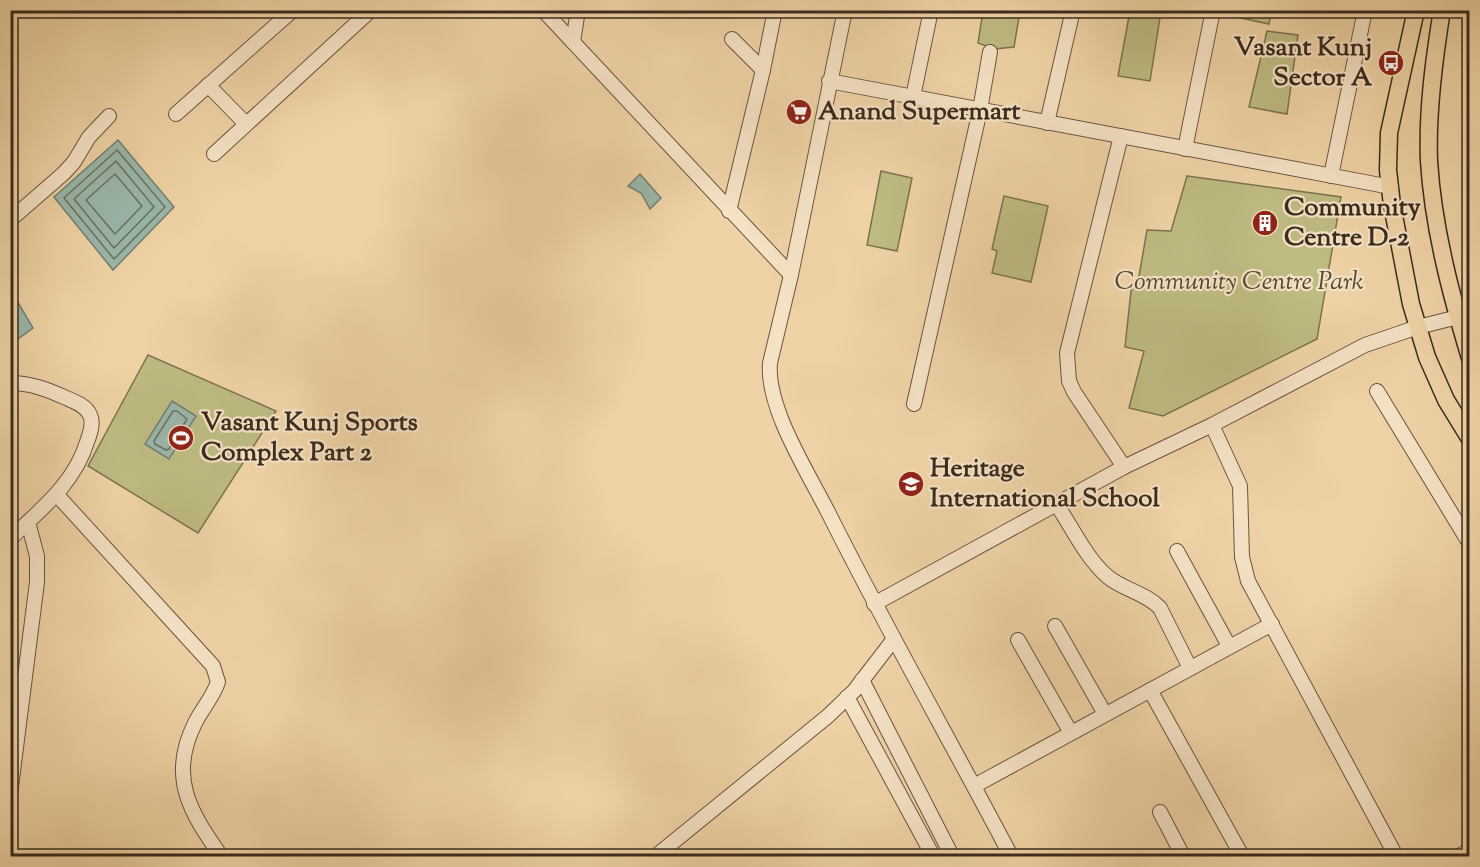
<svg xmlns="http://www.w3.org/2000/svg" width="1480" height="867" viewBox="0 0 1480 867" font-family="'Sorts Mill Goudy',serif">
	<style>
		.green { fill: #bebb83; stroke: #7c7450; stroke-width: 1.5 }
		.water { fill: #9ab7aa; stroke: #747f72; stroke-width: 1.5 }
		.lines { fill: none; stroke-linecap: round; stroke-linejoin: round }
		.shore { stroke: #6a7264; stroke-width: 1.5 }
		.minor-casing { stroke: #675640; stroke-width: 16 }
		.major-casing { stroke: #3a2c1e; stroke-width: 19 }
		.minor { stroke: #f5e2c5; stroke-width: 14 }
		.major { stroke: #efd3a6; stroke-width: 16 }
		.labels { text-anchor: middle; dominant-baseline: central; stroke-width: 4.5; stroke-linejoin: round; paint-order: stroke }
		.poi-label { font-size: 26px; font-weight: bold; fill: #3a2c1e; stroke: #f5e2c5; text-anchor: start }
		.park-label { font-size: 26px; font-style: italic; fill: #544932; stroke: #f5e2c5 }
	</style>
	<rect width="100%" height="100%" fill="#efd3a6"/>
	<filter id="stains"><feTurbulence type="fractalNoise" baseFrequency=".00333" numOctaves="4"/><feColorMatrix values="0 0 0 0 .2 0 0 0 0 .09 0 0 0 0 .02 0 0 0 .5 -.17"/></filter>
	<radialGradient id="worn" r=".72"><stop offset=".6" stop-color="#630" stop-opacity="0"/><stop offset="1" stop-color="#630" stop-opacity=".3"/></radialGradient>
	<g class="green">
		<path d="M 983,11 L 1020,11 L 1014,47 L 994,49 L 978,43 Z"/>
		<path d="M 1130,11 L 1161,11 L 1150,81 L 1118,76 Z"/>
		<path d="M 1208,11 L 1271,11 L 1269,24 Z"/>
		<path d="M 1267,31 L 1298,35 L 1287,114 L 1249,107 Z"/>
		<path d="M 881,171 L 912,178 L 897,251 L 867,245 Z"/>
		<path d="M 1187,176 L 1341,197 L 1317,339 L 1163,416 L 1129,408 L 1144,351 L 1125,347 L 1131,291 L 1139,276 L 1147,230 L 1171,231 Z"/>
		<path d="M 1004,196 L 1048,206 L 1031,282 L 992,273 L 997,251 L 992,249 Z"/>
		<path d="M 148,355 L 276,411 L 198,533 L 88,466 Z"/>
	</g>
	<g class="water">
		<path d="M 118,140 L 174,207 L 113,270 L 54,197 Z"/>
		<path d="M 640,174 L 661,198 L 650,209 L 641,193 L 628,186 Z"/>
		<path d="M 10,292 L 16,299 L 33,328 L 11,344 Z"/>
		<path d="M 172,401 L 196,416 L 169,459 L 145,444 Z"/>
	</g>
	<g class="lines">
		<g class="shore">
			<path d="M 117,150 L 165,207 L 114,259 L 64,198 Z"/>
			<path d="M 116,161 L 154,207 L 114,248 L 74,199 Z"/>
			<path d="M 115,174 L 142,206 L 115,234 L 86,200 Z"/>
			<path d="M 173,411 L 177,411 L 187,419 L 169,449 L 166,450 L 155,444 L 154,441 Z"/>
		</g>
		<g class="minor-casing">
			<g id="minor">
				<path d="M 543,10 L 791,275"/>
				<path d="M 845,10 L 791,275 L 770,363 C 766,408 809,474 829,514 C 887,630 951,742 1011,856"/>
				<path d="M 732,39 L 763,70"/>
				<path d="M 573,42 L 578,10"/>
				<path d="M 829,81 L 1391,187"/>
				<path d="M 208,85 L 246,124"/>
				<path d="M 913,97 L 931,10"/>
				<path d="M 176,114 L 293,10"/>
				<path d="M 1047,123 L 1073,10"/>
				<path d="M 1121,136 L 1067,353 L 1069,381 L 1074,392 L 1124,467"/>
				<path d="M 1185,149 L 1213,10"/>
				<path d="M 214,154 L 371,10"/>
				<path d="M 1331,176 L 1365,10"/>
				<path d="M 729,211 L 763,70 L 775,10"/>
				<path d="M 10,220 L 63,174 L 74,162 L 89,137 L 109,116"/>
				<path d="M 10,383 C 30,383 46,389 64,397 C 73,401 86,405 90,415 C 94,423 90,434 87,442 C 74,484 41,509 10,539"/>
				<path d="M 1377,391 L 1470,544"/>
				<path d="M 914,404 L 980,110 L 990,52"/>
				<path d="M 1212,425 L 1240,486 L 1242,557 L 1248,581 L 1396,856"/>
				<path d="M 57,495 L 213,666 L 218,682 C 213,697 202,709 195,723 C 168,777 190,812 221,856"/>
				<path d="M 1057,505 C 1073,529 1086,558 1108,577 C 1124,590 1146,593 1160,608 L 1190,668"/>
				<path d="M 1177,551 L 1229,646"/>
				<path d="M 874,604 L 1124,467 L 1212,425 L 1365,345 L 1418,327 L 1458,317"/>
				<path d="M 1055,626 L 1105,714"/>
				<path d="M 1018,640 L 1071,733"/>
				<path d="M 862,680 L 952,856"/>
				<path d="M 1150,690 L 1242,856"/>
				<path d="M 847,697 L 933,856"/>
				<path d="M 974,786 L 1272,624"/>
				<path d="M 10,795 L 37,582 L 37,556 L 28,522"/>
				<path d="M 1160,812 L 1183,856"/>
				<path d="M 656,856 L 828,716 L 854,691 L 894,639"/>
				<path d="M 1459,856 L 1470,850"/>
			</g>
		</g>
		<g class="major-casing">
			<g id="major">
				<path d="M 1416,10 L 1389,133 L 1388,170 L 1392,205 L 1411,304 L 1427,357 L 1446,400 L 1470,439"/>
				<path d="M 1442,10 C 1434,59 1427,111 1429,161 C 1433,227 1451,295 1470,358"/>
			</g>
		</g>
		<use href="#minor" class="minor"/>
		<use href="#major" class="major"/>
	</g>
	<defs>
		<g id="bus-disc" transform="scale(1.35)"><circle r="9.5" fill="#8f2418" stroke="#f5e2c5"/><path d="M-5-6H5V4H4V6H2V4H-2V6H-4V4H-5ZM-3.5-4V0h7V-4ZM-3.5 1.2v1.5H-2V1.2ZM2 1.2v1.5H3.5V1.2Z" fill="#fff"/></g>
		<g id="supermarket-disc" transform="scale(1.35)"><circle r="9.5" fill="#8f2418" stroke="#f5e2c5"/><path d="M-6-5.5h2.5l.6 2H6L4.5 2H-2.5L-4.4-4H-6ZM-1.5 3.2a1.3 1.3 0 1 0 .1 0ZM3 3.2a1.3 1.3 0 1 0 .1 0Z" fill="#fff"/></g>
		<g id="building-disc" transform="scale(1.35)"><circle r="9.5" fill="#8f2418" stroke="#f5e2c5"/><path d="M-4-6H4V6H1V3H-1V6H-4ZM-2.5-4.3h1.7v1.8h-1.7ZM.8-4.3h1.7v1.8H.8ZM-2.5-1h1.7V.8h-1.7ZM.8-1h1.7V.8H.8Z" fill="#fff"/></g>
		<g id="stadium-disc" transform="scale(1.35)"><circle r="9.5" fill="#8f2418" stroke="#f5e2c5"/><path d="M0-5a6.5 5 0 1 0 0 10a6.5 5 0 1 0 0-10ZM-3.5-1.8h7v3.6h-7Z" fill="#fff"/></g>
		<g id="school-disc" transform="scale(1.35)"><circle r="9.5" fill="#8f2418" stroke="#f5e2c5"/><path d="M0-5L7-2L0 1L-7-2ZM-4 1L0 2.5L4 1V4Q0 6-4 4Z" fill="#fff"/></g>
	</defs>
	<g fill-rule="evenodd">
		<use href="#bus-disc" x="1391" y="63"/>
		<use href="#supermarket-disc" x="799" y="112"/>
		<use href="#building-disc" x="1265" y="223"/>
		<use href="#stadium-disc" x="181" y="438"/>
		<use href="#school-disc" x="911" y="484"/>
	</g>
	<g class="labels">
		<g class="poi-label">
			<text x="1372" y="48" text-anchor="end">Vasant Kunj<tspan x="1372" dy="30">Sector A</tspan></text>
			<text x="818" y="112">Anand Supermart</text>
			<text x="1284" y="208">Community<tspan x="1284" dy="30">Centre D-2</tspan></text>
			<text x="201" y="423">Vasant Kunj Sports<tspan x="201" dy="30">Complex Part 2</tspan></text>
			<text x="930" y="469">Heritage<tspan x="930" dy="30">International School</tspan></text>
		</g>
		<g class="park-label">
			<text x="1239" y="282">Community Centre Park</text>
		</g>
	</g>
	<rect width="1480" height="867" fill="none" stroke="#efd3a6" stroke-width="36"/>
	<rect x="12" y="12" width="1456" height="843" fill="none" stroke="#3a2c1e" stroke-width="3"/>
	<rect x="18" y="18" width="1444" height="831" fill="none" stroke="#3a2c1e" stroke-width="1.5"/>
	<rect width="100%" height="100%" filter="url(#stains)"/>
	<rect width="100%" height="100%" fill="url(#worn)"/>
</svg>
